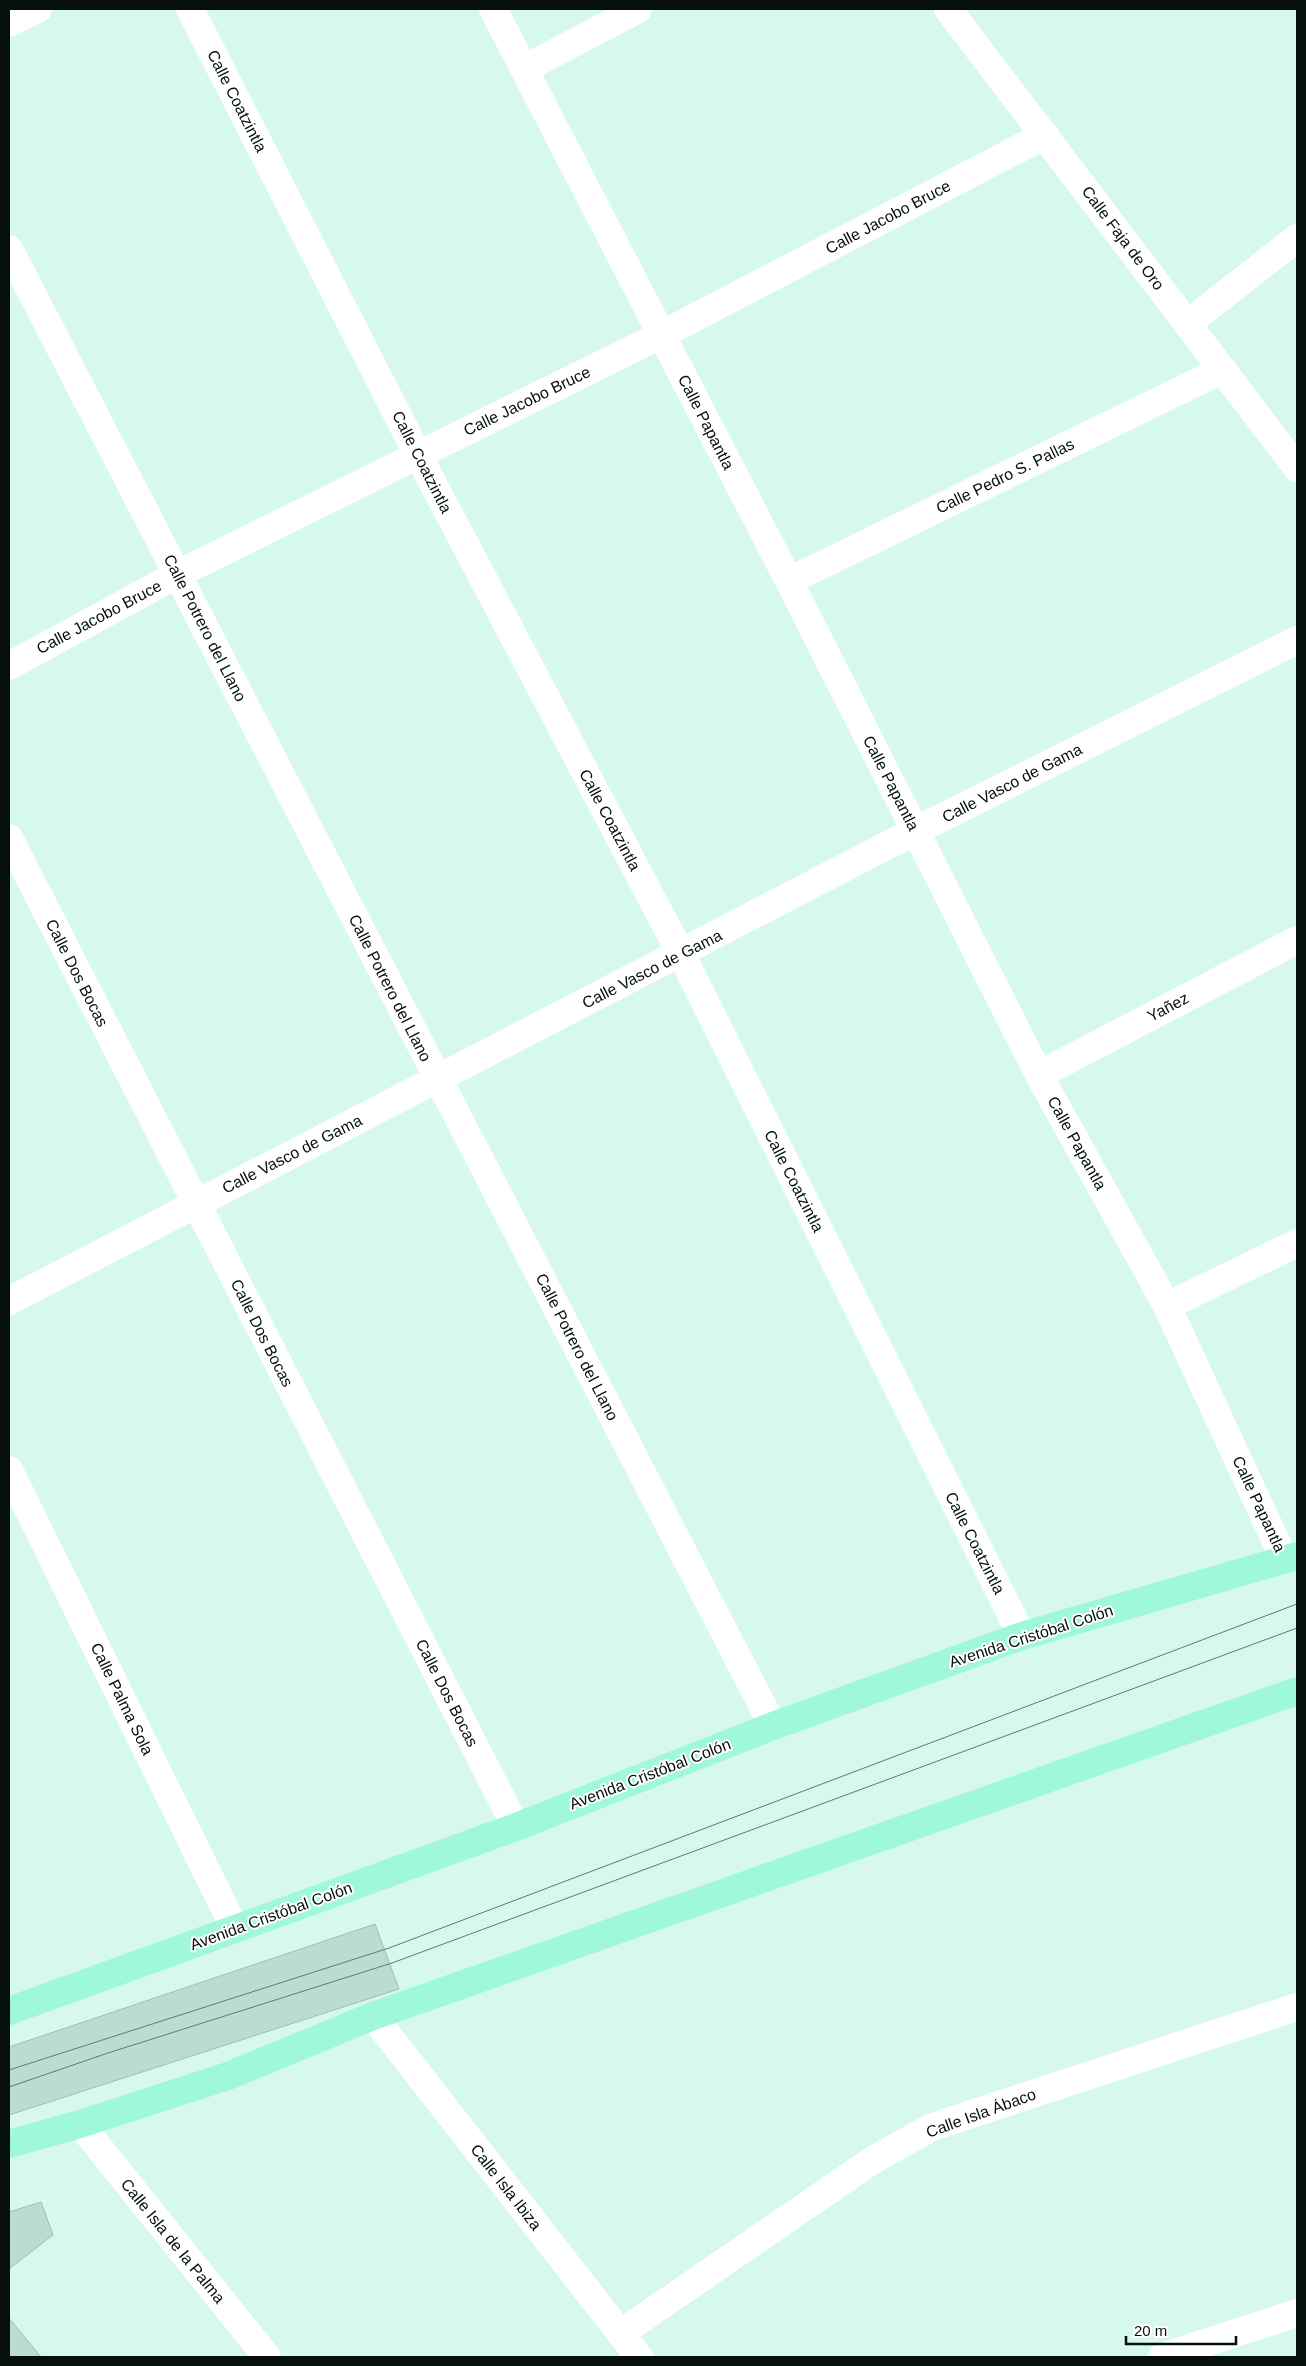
<svg xmlns="http://www.w3.org/2000/svg" width="1306" height="2366" viewBox="0 0 1306 2366" font-family="Helvetica,sans-serif">
<style>
.building{fill:#bbddcf;stroke:#9ebfb2}
.lines{fill:none;stroke-linecap:round;stroke-linejoin:round}
.minor{stroke:#fff;stroke-width:28}
.primary{stroke:#9ff7dc;stroke-width:28}
.tram{stroke:#637970;stroke-width:1}
.labels{text-anchor:middle;dominant-baseline:central;stroke-width:4;stroke-linejoin:round;paint-order:stroke}
.street-label{font-size:16px;fill:#05100b;stroke:#fff}
</style>
<rect width="100%" height="100%" fill="#d6f9eb"/>
<g class="building">
<path d="M375,1924L399,1989L9,2115V2047Z"/>
<path d="M41,2202L53,2235L9,2269V2212Z"/>
<path d="M9,2318L41,2357H9Z"/>
</g>
<g class="lines">
<g class="minor">
<path d="M190,9L418,455L681,954L1022,1636"/>
<path d="M493,9L789,581L1039,1075L1167,1306L1284,1559"/>
<path d="M948,9L1297,468"/>
<path d="M9,23L38,9"/>
<path d="M524,69L638,9"/>
<path d="M9,249L773,1726"/>
<path d="M1187,324L1297,238"/>
<path d="M789,581L1222,370"/>
<path d="M9,666L178,574L661,335L1045,135"/>
<path d="M9,838L516,1827"/>
<path d="M1039,1075L1297,940"/>
<path d="M9,1301L915,831L1297,640"/>
<path d="M1167,1306L1297,1243"/>
<path d="M9,1470L235,1929"/>
<path d="M373,2016L639,2357"/>
<path d="M80,2124L267,2357"/>
<path d="M621,2333L873,2160L932,2127L1297,2007"/>
<path d="M1162,2357L1297,2313"/>
</g>
<g class="primary">
<path d="M9,2011L516,1827L773,1726L1022,1636L1297,1556"/>
<path d="M9,2144L80,2124L228,2076L373,2016L1297,1691"/>
</g>
<g class="tram">
<path d="M9,2070L389,1948L1297,1604"/>
<path d="M9,2087L108,2053L392,1963L1297,1628"/>
</g>
</g>
<g class="labels">
<g class="street-label">
<text transform="translate(237 101) rotate(63)">Calle Coatzintla</text>
<text transform="translate(888 217) rotate(-28)">Calle Jacobo Bruce</text>
<text transform="translate(1123 238) rotate(53)">Calle Faja de Oro</text>
<text transform="translate(527 401) rotate(-26)">Calle Jacobo Bruce</text>
<text transform="translate(706 422) rotate(63)">Calle Papantla</text>
<text transform="translate(422 462) rotate(63)">Calle Coatzintla</text>
<text transform="translate(1005 476) rotate(-26)">Calle Pedro S. Pallas</text>
<text transform="translate(99 617) rotate(-28)">Calle Jacobo Bruce</text>
<text transform="translate(205 628) rotate(63)">Calle Potrero del Llano</text>
<text transform="translate(891 783) rotate(63)">Calle Papantla</text>
<text transform="translate(1012 783) rotate(-27)">Calle Vasco de Gama</text>
<text transform="translate(610 820) rotate(62)">Calle Coatzintla</text>
<text transform="translate(652 969) rotate(-27)">Calle Vasco de Gama</text>
<text transform="translate(77 973) rotate(63)">Calle Dos Bocas</text>
<text transform="translate(390 988) rotate(63)">Calle Potrero del Llano</text>
<text transform="translate(1168 1007) rotate(-28)">Yañez</text>
<text transform="translate(1077 1143) rotate(61)">Calle Papantla</text>
<text transform="translate(292 1154) rotate(-27)">Calle Vasco de Gama</text>
<text transform="translate(794 1181) rotate(63)">Calle Coatzintla</text>
<text transform="translate(262 1333) rotate(63)">Calle Dos Bocas</text>
<text transform="translate(577 1347) rotate(63)">Calle Potrero del Llano</text>
<text transform="translate(1259 1504) rotate(65)">Calle Papantla</text>
<text transform="translate(975 1543) rotate(63)">Calle Coatzintla</text>
<text transform="translate(1031 1636) rotate(-18)">Avenida Cristóbal Colón</text>
<text transform="translate(447 1693) rotate(63)">Calle Dos Bocas</text>
<text transform="translate(122 1699) rotate(64)">Calle Palma Sola</text>
<text transform="translate(650 1774) rotate(-21)">Avenida Cristóbal Colón</text>
<text transform="translate(271 1916) rotate(-20)">Avenida Cristóbal Colón</text>
<text transform="translate(981 2113) rotate(-20)">Calle Isla Ábaco</text>
<text transform="translate(506 2187) rotate(52)">Calle Isla Ibiza</text>
<text transform="translate(173 2241) rotate(51)">Calle Isla de la Palma</text>
</g>
</g>
<rect width="1306" height="2366" fill="none" stroke="#05100b" stroke-width="20"/>
<path d="M1126 2336v8h110v-8" fill="none" stroke="#05100b" stroke-width="2.5"/>
<text x="1134" y="2336" font-size="15" fill="#05100b" stroke="#ffffff" stroke-width="4" paint-order="stroke">20 m</text>
</svg>
